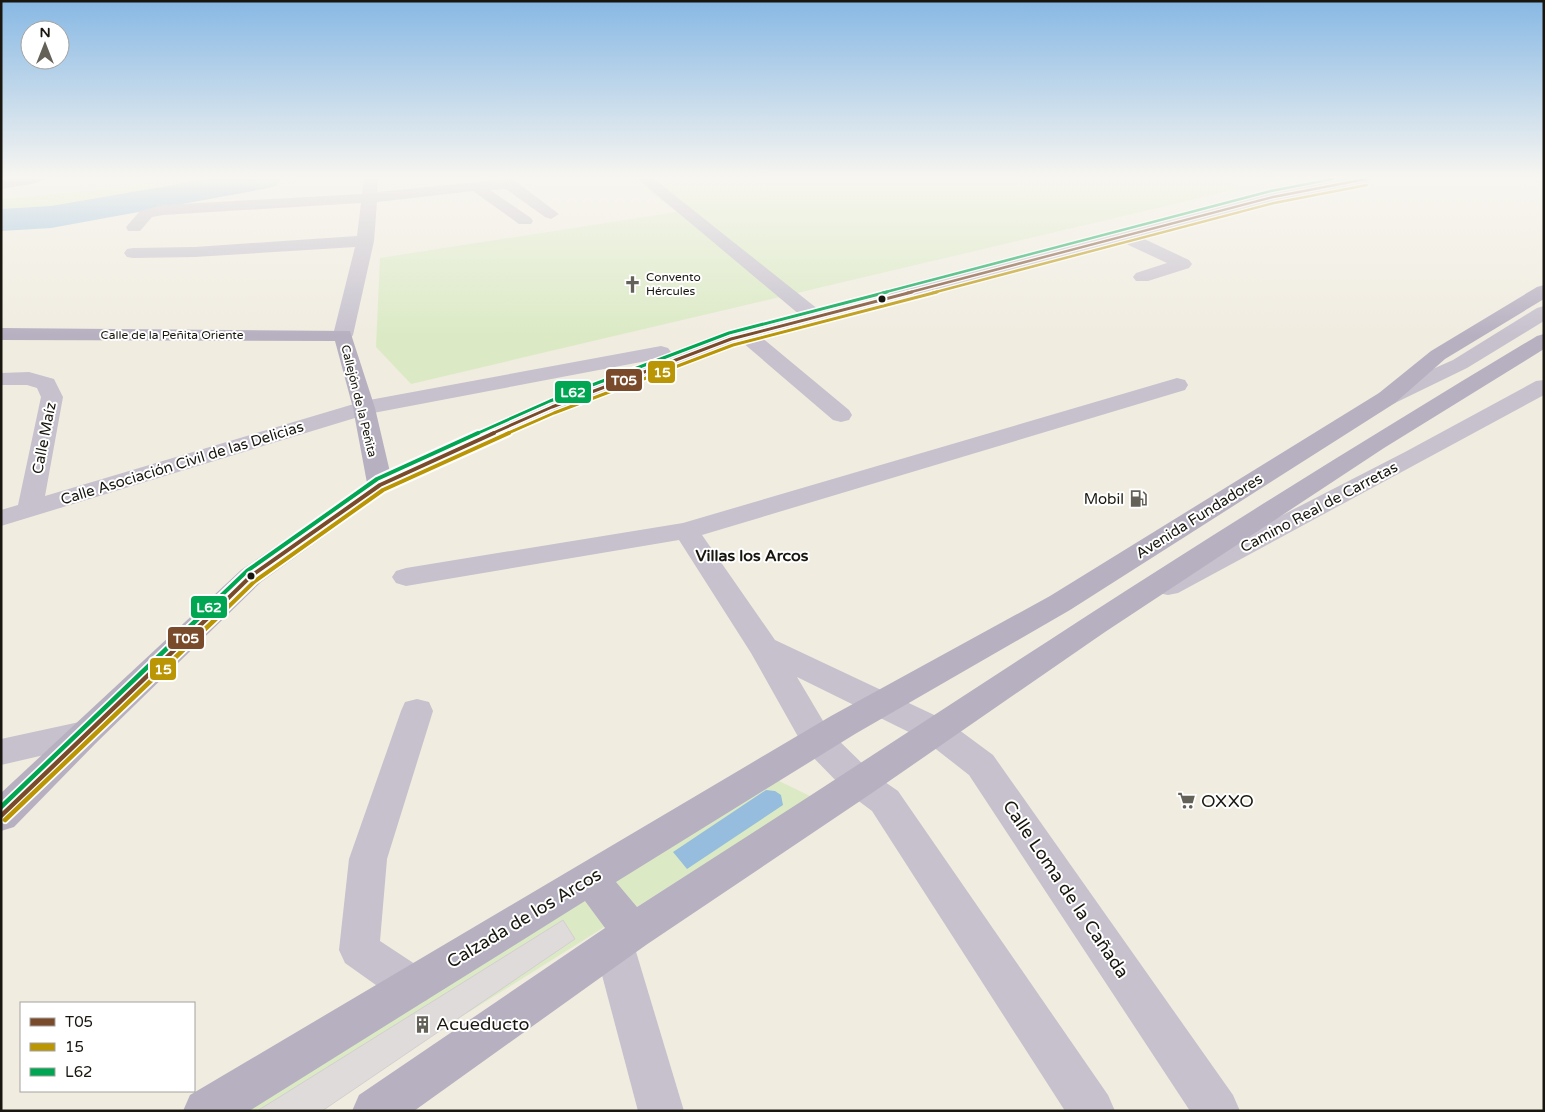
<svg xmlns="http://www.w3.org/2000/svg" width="1545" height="1112" viewBox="0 0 1545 1112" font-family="'Varela Round',sans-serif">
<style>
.green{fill:#dbeac5}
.water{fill:#96bddd}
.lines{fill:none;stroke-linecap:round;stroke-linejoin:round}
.river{fill:#96bddd;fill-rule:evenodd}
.building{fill:#dedbda;stroke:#d2cfce}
.minor{fill:#c6c1cd;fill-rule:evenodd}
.major{fill:#b7b0c1;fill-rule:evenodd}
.bus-1-far3-casing{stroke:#fff;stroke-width:5}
.bus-1-far2-casing{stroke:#fff;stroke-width:6}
.bus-1-far1-casing{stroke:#fff;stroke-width:8}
.bus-1-casing{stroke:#fff;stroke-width:8}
.bus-2-far3-casing{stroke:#fff;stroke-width:5}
.bus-2-far2-casing{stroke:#fff;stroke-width:6}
.bus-2-far1-casing{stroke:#fff;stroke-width:8}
.bus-2-casing{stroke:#fff;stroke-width:8}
.bus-3-far3-casing{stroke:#fff;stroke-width:5}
.bus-3-far2-casing{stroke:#fff;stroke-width:6}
.bus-3-far1-casing{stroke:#fff;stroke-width:8}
.bus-3-casing{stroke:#fff;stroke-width:8}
.bus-1-far3{stroke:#7a4b2a;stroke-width:2.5}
.bus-1-far2{stroke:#7a4b2a;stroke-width:3}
.bus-1-far1{stroke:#7a4b2a;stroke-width:4}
.bus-1{stroke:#7a4b2a;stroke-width:4.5}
.bus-2-far3{stroke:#ba9504;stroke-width:2.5}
.bus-2-far2{stroke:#ba9504;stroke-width:3}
.bus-2-far1{stroke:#ba9504;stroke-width:4}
.bus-2{stroke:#ba9504;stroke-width:4.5}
.bus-3-far3{stroke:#00a651;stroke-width:2.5}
.bus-3-far2{stroke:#00a651;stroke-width:3}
.bus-3-far1{stroke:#00a651;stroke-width:4}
.bus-3{stroke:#00a651;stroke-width:4.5}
.bus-dot{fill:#18160e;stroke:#fff;stroke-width:2}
.labels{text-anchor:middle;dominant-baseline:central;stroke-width:4;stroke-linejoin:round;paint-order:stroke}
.far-poi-label{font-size:12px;fill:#18160e;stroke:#fff;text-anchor:start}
.far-street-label{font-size:12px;fill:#18160e;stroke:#fff}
.street-label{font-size:15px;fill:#18160e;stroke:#fff}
.poi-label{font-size:15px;fill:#18160e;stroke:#fff;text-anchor:end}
.neighbourhood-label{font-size:16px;font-weight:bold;fill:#18160e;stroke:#fff}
.near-poi-label{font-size:18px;fill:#18160e;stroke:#fff;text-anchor:start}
.near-street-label{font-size:18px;fill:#18160e;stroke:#fff}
.line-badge{stroke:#fff;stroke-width:2}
.badge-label{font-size:14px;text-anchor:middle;font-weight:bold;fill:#fff}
</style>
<rect width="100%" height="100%" fill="#f0ece0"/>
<g class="green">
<path d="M174,179H314L89,216L1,226V199L133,186Z"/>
<path d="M633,179H1216L1242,188L411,384L376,347L380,258L677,212Z"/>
<path d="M773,778L812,797L311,1111H222Z"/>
</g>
<path class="water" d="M766,790L775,791L781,795L783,805L687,869L673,852Z"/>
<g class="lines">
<path class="river" d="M208,179H280L276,186L264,189L51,228L1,231V209L51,206Z"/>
</g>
<path class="building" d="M563,920L575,939L322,1111H257Z"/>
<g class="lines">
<g class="minor">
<path d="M364,179H378L377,192L510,179L515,181L559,214L551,219L545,217L506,189L490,190L531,218L533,221L531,224H519L473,191L377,202L374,241L353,335L350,339L343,341L336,339L333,335L355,247L195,257L133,258L127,257L124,253L127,249L133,248L195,247L357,236L361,203L163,215L152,217L140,231H128L126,227L140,211L163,205L362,194Z"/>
<path d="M638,179H654L819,310L1273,192L1342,179H1373L1366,183L1274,201L1140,237L1189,260L1192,264L1189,268L1148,281H1136L1133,277L1136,273L1167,263L1122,242L761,337L849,410L852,415L849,420L841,422L833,420L742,342L560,412L380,493L371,490L367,485L371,480L544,402L662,358L368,414L1,526V510L18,505L41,397L37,388L27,385H1V373L29,372L54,379L63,397L45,496L364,401L661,346L668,348L671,352L669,355L724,335L800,315Z"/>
<path d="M1544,306V321L1467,368L1395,403L1387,405L1379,403L1376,398L1379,393L1453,360L1537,308Z"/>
<path d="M1177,378L1185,380L1188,385L1185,390L702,535L775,640L947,721L993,755L1233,1095L1240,1111H1190L969,775L923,739L797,677L829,731L872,773L898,791L1108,1095L1115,1111H1065L872,811L848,793L805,749L751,653L679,540L406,586L396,583L392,577L396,571L406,568L683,523Z"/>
<path d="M1544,380V395L1178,593L1168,595L1158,593L1154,586L1158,579L1405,452L1536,381Z"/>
<path d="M417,699L429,702L433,711L387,859L380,941L427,972L433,986L427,1000L412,1006L397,1000L345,963L339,950L349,859L401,711L405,702Z"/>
<path d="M84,721L96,725L101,734L96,743L1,765V739Z"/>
<path d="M614,926L628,932L634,945L684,1111H638L594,945L600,932Z"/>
</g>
<g class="major">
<path d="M10,179H44L37,183L1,189V180Z"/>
<path d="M1544,285V299L1445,359L1395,403L1070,610L855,734L616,882L637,907C786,812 934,715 1082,619C1232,522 1384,428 1537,336L1544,334V349L1384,448L1105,632L872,793L646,945L414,1111H352L359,1095L605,928L585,901L249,1111H183L190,1095L831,716L1050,596L1379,393L1431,351L1537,287Z"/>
<path d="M1,328L350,331L375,408L393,485L389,490L261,582L96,743L14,827L1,831V793L241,570L367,483L353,408L335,341L1,340Z"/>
</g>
<defs>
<path id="bus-1-far3" d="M907,293L1273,197L1366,179"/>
<path id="bus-1-far2" d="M491,434L552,407L731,339L912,292"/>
<path id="bus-1-far1" d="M214,612L251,576L380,485L494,433"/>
<path id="bus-1" d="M1,816L215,611"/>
<path id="bus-2-far3" d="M932,293L1274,203L1367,185"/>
<path id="bus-2-far2" d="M506,434L554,413L733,345L937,292"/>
<path id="bus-2-far1" d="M223,612L255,581L383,490L509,433"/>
<path id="bus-2" d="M5,820L224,611"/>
<path id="bus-3-far3" d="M882,293L1271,191L1333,179"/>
<path id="bus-3-far2" d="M476,434L550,401L729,333L887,292"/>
<path id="bus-3-far1" d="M204,612L247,571L377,479L478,433"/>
<path id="bus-3" d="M1,807L206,611"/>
</defs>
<use href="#bus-1-far3" class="bus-1-far3-casing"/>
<use href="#bus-1-far2" class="bus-1-far2-casing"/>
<use href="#bus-1-far1" class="bus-1-far1-casing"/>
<use href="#bus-1" class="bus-1-casing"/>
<use href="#bus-2-far3" class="bus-2-far3-casing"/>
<use href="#bus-2-far2" class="bus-2-far2-casing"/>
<use href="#bus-2-far1" class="bus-2-far1-casing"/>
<use href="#bus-2" class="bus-2-casing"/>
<use href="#bus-3-far3" class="bus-3-far3-casing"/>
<use href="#bus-3-far2" class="bus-3-far2-casing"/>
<use href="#bus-3-far1" class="bus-3-far1-casing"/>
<use href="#bus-3" class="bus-3-casing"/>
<use href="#bus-1-far3" class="bus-1-far3"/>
<use href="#bus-1-far2" class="bus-1-far2"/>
<use href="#bus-1-far1" class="bus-1-far1"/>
<use href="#bus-1" class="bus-1"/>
<use href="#bus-2-far3" class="bus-2-far3"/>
<use href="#bus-2-far2" class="bus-2-far2"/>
<use href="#bus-2-far1" class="bus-2-far1"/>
<use href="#bus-2" class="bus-2"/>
<use href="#bus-3-far3" class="bus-3-far3"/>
<use href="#bus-3-far2" class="bus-3-far2"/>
<use href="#bus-3-far1" class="bus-3-far1"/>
<use href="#bus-3" class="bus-3"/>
</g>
<linearGradient id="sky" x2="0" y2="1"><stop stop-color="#87b8e4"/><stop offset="0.53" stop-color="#f8f6f1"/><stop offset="1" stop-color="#f8f6f1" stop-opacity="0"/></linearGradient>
<rect width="1545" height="335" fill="url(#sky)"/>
<defs>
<symbol id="church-bare" viewBox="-9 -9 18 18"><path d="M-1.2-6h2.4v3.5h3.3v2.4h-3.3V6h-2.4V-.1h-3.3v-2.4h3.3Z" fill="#646158" stroke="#fff" stroke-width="2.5" paint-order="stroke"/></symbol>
<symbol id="fuel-bare" viewBox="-9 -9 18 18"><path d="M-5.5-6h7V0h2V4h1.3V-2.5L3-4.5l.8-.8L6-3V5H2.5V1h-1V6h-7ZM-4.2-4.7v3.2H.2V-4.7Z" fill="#646158" stroke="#fff" stroke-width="2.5" paint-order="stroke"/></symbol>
<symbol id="supermarket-bare" viewBox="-9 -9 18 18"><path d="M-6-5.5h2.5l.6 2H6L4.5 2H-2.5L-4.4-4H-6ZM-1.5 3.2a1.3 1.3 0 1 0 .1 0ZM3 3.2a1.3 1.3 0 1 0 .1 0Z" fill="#646158" stroke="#fff" stroke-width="2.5" paint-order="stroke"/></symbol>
<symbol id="building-bare" viewBox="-9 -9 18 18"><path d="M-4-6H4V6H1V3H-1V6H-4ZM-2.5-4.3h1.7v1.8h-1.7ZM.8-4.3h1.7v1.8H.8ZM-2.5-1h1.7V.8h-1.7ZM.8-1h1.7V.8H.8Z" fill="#646158" stroke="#fff" stroke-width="2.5" paint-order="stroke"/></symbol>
</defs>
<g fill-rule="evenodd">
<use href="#church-bare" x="620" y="272" width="25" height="25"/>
<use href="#fuel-bare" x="1126" y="486" width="25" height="25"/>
<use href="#supermarket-bare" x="1174" y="788" width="25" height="25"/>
<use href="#building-bare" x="410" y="1012" width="25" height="25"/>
</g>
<g class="bus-dot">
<circle cx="882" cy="299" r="4.5"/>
<circle cx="251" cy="576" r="4.5"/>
</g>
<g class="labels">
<g class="far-poi-label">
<text x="646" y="277">Convento<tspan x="646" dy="14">Hércules</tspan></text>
</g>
<g class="far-street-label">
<text x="172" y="335">Calle de la Peñita Oriente</text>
<text transform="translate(359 401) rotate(76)">Callejón de la Peñita</text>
</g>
<g class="street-label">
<text transform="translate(44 438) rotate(-79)">Calle Maíz</text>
<text transform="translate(182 463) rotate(-17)">Calle Asociación Civil de las Delicias</text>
<text transform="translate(1319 507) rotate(-28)">Camino Real de Carretas</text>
<text transform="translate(1199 516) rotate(-32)">Avenida Fundadores</text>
</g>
<g class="poi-label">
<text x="1124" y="499">Mobil</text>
</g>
<g class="neighbourhood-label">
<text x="752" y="556">Villas los Arcos</text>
</g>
<g class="near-poi-label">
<text x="1201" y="801">OXXO</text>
<text x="436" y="1024">Acueducto</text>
</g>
<g class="near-street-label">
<text transform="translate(1066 889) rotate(56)">Calle Loma de la Cañada</text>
<text transform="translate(524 918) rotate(-31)">Calzada de los Arcos</text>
</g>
</g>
<g class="line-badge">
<rect x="647" y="360" width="29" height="24" rx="5" fill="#ba9504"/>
<rect x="605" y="368" width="38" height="24" rx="5" fill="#7a4b2a"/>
<rect x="554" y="380" width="38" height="24" rx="5" fill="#00a651"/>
<rect x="190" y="595" width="38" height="24" rx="5" fill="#00a651"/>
<rect x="167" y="626" width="38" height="24" rx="5" fill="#7a4b2a"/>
<rect x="149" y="657" width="28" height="24" rx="5" fill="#ba9504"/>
</g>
<g class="badge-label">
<text x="662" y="377">15</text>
<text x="624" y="385">T05</text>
<text x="573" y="397">L62</text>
<text x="209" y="612">L62</text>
<text x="186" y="643">T05</text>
<text x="163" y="674">15</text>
</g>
<rect width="1545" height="1112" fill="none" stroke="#18160e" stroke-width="5"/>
<rect x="20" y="1002" width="175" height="90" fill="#ffffff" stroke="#a3a29f"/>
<rect x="30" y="1018" width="25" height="8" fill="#7a4b2a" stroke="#a3a29f"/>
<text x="65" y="1027" font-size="15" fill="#18160e">T05</text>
<rect x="30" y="1043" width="25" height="8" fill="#ba9504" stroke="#a3a29f"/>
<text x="65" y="1052" font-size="15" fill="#18160e">15</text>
<rect x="30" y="1068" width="25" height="8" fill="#00a651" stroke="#a3a29f"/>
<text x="65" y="1077" font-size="15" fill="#18160e">L62</text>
<g transform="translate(45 45)"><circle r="24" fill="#ffffff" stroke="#a3a29f"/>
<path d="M0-4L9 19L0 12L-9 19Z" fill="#646158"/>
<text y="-8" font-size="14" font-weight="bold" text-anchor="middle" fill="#18160e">N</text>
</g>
</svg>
